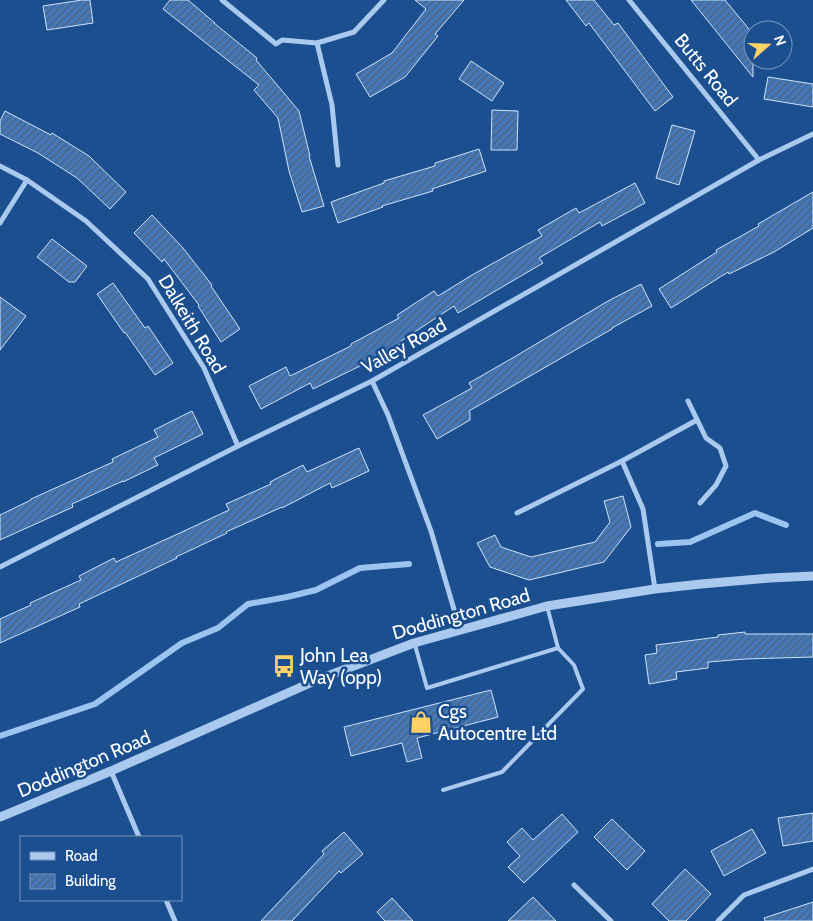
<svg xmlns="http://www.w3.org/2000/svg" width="813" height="921" viewBox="0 0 813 921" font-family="Cabin,sans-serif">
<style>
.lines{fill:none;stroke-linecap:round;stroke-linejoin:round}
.stream{stroke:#9cc4f0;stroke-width:6}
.building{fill:url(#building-hatch);stroke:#cfe3fa}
.service{stroke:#a9c9ee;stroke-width:4}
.minor{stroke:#a9c9ee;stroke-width:5}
.tertiary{stroke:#a9c9ee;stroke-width:9}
.labels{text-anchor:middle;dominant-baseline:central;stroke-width:5;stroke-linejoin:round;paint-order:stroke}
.street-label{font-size:19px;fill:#fff;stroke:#1b4f8f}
.poi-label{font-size:19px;fill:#fff;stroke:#1b4f8f;text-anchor:start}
</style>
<defs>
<pattern id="building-hatch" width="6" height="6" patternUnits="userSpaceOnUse" patternTransform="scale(1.25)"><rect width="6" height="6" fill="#4478b7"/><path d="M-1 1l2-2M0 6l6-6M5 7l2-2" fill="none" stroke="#486282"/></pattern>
</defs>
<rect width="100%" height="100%" fill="#1b4f8f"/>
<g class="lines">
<g class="stream">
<path d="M658,544L690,542L755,513L786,525"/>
<path d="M0,736L95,704L182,643L218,628L248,604L287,597L316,590L360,568L409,564"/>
</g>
</g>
<g class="building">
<path d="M82,0H90L93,23L47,30L43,6Z"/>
<path d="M170,0H188L215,23H214L257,58L256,60L299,111L310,156H309L324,206L302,212L289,171L278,118L254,90L259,85L163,9Z"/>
<path d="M415,0H464L435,34L438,36L405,77L370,97L356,74L392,53L426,9Z"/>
<path d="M566,0H594L614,25L618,23L673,97L655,111L589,23L586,26Z"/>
<path d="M691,0H725L753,34V77Z"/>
<path d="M471,61L504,83L492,101L459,79Z"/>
<path d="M768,77L813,84V107L764,99Z"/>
<path d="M492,110L518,111L517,150H491Z"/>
<path d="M5,111L51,135L52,133L89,156L126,192L110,209L77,178L38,153L0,134V121Z"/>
<path d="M672,125L695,131L679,185L656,178Z"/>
<path d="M479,149L486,171L432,189L433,191L382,206L383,207L338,223L331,202L384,183V181L435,166V163Z"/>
<path d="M635,183L645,203L602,226L600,222L539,258L543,263L458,313L454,306L401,341L402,343L362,365L313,389L310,383L261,409L249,386L286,367L290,376L351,346V344L399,318L397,315L434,291L438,296L472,275L542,236L538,230L576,208L579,213Z"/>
<path d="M813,192V228L774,252L729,274L728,272L671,308L659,289L717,252L716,250L759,226L758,224Z"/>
<path d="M152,215L183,248L212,285L211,286L240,329L221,342L198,306L199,305L164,259L162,262L134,233Z"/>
<path d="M52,239L87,266L75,282H69L37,257Z"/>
<path d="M113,283L145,328L148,326L173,363L155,375L125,332L124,333L97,294Z"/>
<path d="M641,284L652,306L612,328V329L469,411L470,413V420L437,439L423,415L472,388L469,383L516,356L608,301Z"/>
<path d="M0,297L26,316L0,350Z"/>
<path d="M192,411L203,434L154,458L158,465L123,482V481L72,504L73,507L0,540V515L31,500V499L113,462L112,459L158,437L154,430Z"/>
<path d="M359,448L369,471L332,488L330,483L282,508V507L226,532L227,533L176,557L177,558L79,604L80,607L0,643V619L31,605L30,603L81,580L79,576L114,558L116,562L182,532L229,510L226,504L271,484L270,482L303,465L307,472Z"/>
<path d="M623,496L631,527L604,562L529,580L490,567L477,543L495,535L501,547L531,557L595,542L610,522L604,501Z"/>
<path d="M745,632V634H813V657L745,659L708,662V668L676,672L677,679L649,684L645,655L657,653L656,645L718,637V635Z"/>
<path d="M491,690L498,717L417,738L422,758L407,762L402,743L351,756L344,727Z"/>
<path d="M813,813V841L783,846L778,818Z"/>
<path d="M562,814L578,832L524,883L508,867L520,856L507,842L522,828L533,840Z"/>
<path d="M612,819L645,851L627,870L594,837Z"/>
<path d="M752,829L766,853L724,876L711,851Z"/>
<path d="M344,832L363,854L341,873L339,871L292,921H261L324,854L322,851Z"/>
<path d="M685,869L711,894L686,921H669L652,904Z"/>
<path d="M533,897L556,921H508Z"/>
<path d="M392,898L413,921H385L377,912Z"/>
<path d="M813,902V921H765L764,918Z"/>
</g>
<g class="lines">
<g class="service">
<path d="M415,645L427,688L558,648"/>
<path d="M443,790L502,772L583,689L574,665L558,648L547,606"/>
</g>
<g class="minor">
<path d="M222,0L276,44L282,40L317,43L354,32L384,0"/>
<path d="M629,0L759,160"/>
<path d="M317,43L332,105L338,165"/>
<path d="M0,166L27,180L86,221L148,279L204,368L238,446"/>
<path d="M0,223L27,180"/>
<path d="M372,381L388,415L431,531L460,630"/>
<path d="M688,401L706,438L720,448L726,466L716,485L700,503"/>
<path d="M622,461L643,509L655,589"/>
<path d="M517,513L622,461L697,420"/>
<path d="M0,567L238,446L372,381L759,160L813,134"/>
<path d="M111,771L139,837"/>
<path d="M574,885L611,921"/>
<path d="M166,900L175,921"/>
<path d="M718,921L744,895L813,869"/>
</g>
<path class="tertiary" d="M0,817L111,771L317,680L414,643L547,606L655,589L701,584L770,578L813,576"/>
</g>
<defs>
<symbol id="bus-bare" viewBox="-9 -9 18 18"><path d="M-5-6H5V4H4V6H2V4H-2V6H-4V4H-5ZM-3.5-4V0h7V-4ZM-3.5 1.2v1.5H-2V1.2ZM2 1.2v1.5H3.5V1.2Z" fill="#ffd166" stroke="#1b4f8f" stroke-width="2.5" paint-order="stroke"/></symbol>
<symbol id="shop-bare" viewBox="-9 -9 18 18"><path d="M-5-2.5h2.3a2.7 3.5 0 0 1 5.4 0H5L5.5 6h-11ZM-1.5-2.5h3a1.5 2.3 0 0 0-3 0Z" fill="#ffd166" stroke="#1b4f8f" stroke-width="2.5" paint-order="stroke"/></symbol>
</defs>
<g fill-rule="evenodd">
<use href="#bus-bare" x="268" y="650" width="32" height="32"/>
<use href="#shop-bare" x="405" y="706" width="32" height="32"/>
</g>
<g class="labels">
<g class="street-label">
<text transform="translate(706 70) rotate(51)">Butts Road</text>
<text transform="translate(192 324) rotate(59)">Dalkeith Road</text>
<text transform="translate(404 346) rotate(-29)">Valley Road</text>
<text transform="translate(461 614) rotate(-16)">Doddington Road</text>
<text transform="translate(84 764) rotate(-23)">Doddington Road</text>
</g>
<g class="poi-label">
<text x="300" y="655">John Lea<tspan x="300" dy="22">Way (opp)</tspan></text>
<text x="438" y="711">Cgs<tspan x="438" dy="22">Autocentre Ltd</tspan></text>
</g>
</g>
<rect x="20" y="836" width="162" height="65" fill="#1b4f8f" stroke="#7695bc"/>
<rect x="30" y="852" width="25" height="8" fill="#a9c9ee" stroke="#7695bc"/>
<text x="65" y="861" font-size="15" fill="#ffffff">Road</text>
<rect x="30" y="874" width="25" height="15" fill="url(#building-hatch)" stroke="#7695bc"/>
<text x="65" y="886" font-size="15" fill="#ffffff">Building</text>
<g transform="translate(768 45) rotate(70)"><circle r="24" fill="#1b4f8f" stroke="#7695bc"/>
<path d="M0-4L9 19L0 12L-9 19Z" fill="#ffd166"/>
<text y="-8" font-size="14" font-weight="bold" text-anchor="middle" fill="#ffffff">N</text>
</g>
</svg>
